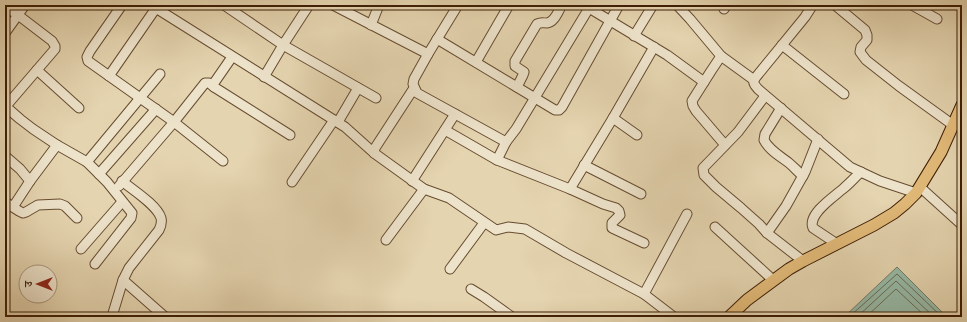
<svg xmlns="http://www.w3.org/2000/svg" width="967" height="322" viewBox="0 0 967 322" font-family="'Sorts Mill Goudy','Noto Serif Devanagari',serif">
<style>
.water{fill:#97b9a6;stroke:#737b66}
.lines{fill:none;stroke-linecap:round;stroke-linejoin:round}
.shore{stroke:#6a6c56;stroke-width:1}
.minor-casing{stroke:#674c30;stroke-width:11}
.major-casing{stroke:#3d1e06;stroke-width:13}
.minor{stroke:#ede3cb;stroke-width:9}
.major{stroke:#e2ba78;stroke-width:11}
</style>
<rect width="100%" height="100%" fill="#e4d4af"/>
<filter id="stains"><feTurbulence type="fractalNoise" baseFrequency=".005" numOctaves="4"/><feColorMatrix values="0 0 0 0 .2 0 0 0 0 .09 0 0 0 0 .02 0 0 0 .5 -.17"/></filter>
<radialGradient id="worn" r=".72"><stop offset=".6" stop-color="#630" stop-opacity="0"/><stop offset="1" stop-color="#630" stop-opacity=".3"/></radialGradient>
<path class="water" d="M897,267L947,317H844Z"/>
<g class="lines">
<g class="shore">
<path d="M849,317L897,274L942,317"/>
<path d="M857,317L896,281L934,317"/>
<path d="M866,317L896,289L926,317"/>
</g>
<defs>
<g id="minor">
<path d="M122,5L90,51L87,57L88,61L174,122L223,161"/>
<path d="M151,5L345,127L374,153L424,189L449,198L496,230L508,227L525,229L566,253L644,294L674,317"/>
<path d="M224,5L283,45L376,98"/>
<path d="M333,5L428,54"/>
<path d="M458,5L428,54L414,79L413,84L417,93L506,142L497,160"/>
<path d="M584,5L667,55L704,82"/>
<path d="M677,5L690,19L721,56L754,80"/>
<path d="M811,5L812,6L805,17L756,77C752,83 754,84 758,89L850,167L880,181L916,193"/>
<path d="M835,5L865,30L867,35V40L861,47L860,52L866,60L899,86L953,125"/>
<path d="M912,5L937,19"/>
<path d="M5,6L18,15L52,41L55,46V49L6,106"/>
<path d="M724,9L727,5"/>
<path d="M371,25L379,5"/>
<path d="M5,33L25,5"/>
<path d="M634,36L653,5"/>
<path d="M437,39L555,110H559L562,107L619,5"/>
<path d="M782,45L844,94"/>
<path d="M721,56L711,71L692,101L693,106L696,111L725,145"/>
<path d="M232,57L214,83V87L290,135"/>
<path d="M476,62L509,5"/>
<path d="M37,70L79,108"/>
<path d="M109,76L156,8"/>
<path d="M264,77L283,45L309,5"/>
<path d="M517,87L523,75L524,72L515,66V61L537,24C541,22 543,23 547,23C555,22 558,11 562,5"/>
<path d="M765,96L738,132L703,168L704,175L716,187L741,208L759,224L767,233L803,261"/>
<path d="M5,106L20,119L33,129L57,145L87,162L107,182L132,213L131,218L95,264"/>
<path d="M781,108L765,134L764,140C769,150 780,156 789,163C794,167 798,172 803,176"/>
<path d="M338,122L358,88"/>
<path d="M445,130L497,160L570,189L603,204L616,208L619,211L620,215L612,223V228L644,243"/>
<path d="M637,135L613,118L654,47"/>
<path d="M506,142L516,129L589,8"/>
<path d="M374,153L375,148L414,88"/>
<path d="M5,156L20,169L30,181"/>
<path d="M87,162L160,74"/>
<path d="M584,165L641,194"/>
<path d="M99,174L156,109"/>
<path d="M412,181L455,114"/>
<path d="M292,182L334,120"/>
<path d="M119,186L174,122L205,83H209L214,87"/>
<path d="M920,187L962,225"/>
<path d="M570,189L613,118"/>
<path d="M5,202L19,211L23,213L26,212L38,205L60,204L65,206L77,218"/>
<path d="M13,207L30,181L57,145"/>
<path d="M715,227L773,280"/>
<path d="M767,233L786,206L805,172L818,139"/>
<path d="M386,240L424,189"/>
<path d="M837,244L813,228C807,214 835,196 844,188C850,183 855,177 861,172"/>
<path d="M81,249L122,202"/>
<path d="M450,269L484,223"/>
<path d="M123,280L165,317"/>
<path d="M471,289L484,297L512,317"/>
<path d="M644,294L687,214"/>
<path d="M113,317V313L123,280L129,268L159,230C161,226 162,222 161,218C157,205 133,190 122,181"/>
</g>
<path id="major" d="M729,317L747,300L789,269L803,261L874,225L894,213L905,204L916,193L941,152L962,105"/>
</defs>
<use href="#minor" class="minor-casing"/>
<use href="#major" class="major-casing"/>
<use href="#minor" class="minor"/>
<use href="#major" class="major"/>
</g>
<rect width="967" height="322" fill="none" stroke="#e4d4af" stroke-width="20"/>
<rect x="6" y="6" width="955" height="310" fill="none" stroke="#3d1e06" stroke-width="2"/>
<rect x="10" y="10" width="947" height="302" fill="none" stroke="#3d1e06"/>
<g transform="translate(38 284) rotate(270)"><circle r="19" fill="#ede3cb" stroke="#a7947c"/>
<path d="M0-3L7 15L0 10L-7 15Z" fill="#8f2418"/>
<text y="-6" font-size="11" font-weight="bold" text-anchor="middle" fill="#3d1e06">उ</text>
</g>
<rect width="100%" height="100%" filter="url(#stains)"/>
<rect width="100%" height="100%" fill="url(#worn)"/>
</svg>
